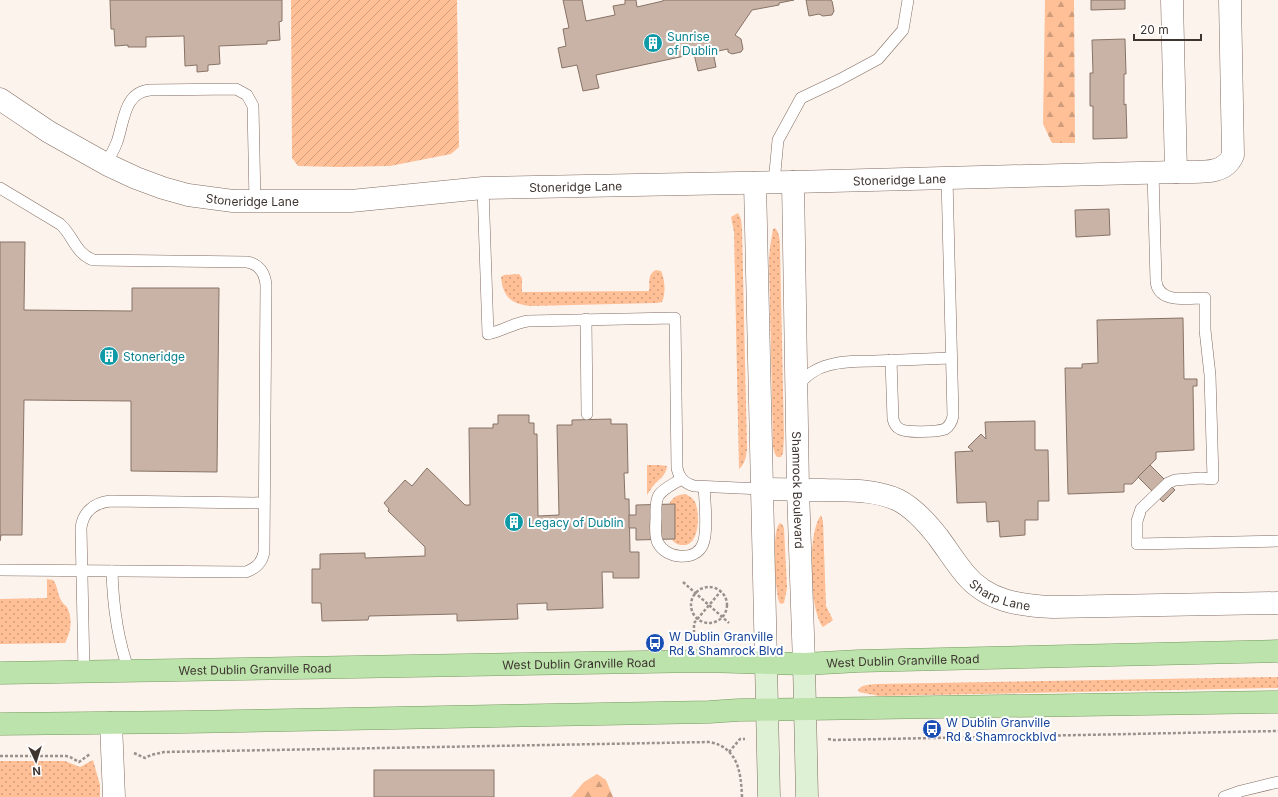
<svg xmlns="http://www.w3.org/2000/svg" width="1278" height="797" viewBox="0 0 1278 797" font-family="Inter,sans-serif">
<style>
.grass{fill:url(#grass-dots)}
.forest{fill:url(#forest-firs)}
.garden{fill:url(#garden-furrows)}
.building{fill:#c9b3a6;stroke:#877366}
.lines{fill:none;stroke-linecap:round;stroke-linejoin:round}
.lane-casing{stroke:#806c60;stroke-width:12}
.street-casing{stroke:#806c60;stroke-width:23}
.secondary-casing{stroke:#806c60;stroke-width:23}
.primary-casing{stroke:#739a5c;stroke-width:23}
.path{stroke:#9b918c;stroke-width:2.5;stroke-dasharray:3 2;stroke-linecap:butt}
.lane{stroke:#fff;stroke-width:11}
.street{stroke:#fff;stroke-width:22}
.secondary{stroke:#def1d5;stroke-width:22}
.primary{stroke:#bce3ac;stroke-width:22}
.labels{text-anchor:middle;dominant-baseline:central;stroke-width:4;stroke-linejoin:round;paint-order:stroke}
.culture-label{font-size:12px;fill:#0d838f;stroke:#fff;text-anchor:start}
.street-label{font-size:12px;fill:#3e3530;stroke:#fff}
.transit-label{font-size:12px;fill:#164399;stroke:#fff;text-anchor:start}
</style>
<defs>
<pattern id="grass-dots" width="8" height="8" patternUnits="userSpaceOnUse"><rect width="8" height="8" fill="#ffc097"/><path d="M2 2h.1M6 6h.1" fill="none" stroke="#d09d7c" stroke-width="1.8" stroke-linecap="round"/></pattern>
<pattern id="forest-firs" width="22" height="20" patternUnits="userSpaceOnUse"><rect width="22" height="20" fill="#ffc097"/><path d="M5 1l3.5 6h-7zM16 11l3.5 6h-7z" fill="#d09d7c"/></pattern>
<pattern id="garden-furrows" width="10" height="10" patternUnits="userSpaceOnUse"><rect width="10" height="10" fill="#ffc097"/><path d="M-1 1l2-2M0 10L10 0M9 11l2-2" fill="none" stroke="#d09d7c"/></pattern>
</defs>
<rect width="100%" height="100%" fill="#fdf3ed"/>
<g class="grass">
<path d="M738,213L741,219L742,229L747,449C746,457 745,464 739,469L734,232L731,217Z"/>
<path d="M775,228C780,233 780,242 780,249L784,437L783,453L781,457H777L775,454L773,447L769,260L770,247L773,229Z"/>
<path d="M656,270L661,271C665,280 666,293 662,302L657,303L531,306C511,304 503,297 501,277L504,275L519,274L522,278V292L649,291C650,283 647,274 656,270Z"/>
<path d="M647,465H659L667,466C666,476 659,479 653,486C651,489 649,492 647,495Z"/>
<path d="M685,494C689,496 693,498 695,502C700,512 700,546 683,545C678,545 674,543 672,539H675V504H669C673,497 677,495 685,494Z"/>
<path d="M821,515L823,521L826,606L833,620L823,627C809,609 807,534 821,515Z"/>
<path d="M780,523L782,524L784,528L787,588L784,603L781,604L779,602C775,590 771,530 780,523Z"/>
<path d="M47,579L53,580C58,586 57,593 61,600C62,603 65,605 67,607C73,619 71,632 65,643L0,644V599L47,598Z"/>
<path d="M1278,677V688L879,696L859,692L858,690C862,684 870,685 876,684Z"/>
<path d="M93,760L100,785V797H0V761H65L80,767Z"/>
</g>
<g class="forest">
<path d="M1045,0H1074L1075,143H1052L1043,124Z"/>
<path d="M597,774L606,780L613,797H571L584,782Z"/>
</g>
<path class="garden" d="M291,0H457L459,147L451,154L390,166L338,167L298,166L292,158Z"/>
<g class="building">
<path d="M110,0H282V21L279,22L280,40L267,41V44L219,46L220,64L208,65V71L197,72V65L185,66L184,36L146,37V47H128V45L115,46L114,29H111Z"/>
<path d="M563,0H582L586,21L615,15L613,6L625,4V0H636L637,7L663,1V0H794L779,3V5L752,10L735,35L741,39L743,49L741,52L732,54L728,52V49L713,52L716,67L698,71L694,54L596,75L599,88L583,91L577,65L562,68L558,48L566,46L563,29L569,28Z"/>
<path d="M806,0H830L832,1L834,11L832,15L823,16L819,14L809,16Z"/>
<path d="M1091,0H1125V9L1091,10Z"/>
<path d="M1125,39L1126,74H1124V105L1126,104L1127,138L1093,139V106H1090V73H1093L1092,40Z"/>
<path d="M1109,209L1110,235L1076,237L1075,210Z"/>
<path d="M0,242H25L24,310L132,311V288H219L217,472L131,471V401L24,400L22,535H1L0,541Z"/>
<path d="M1183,318L1184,379H1197V386H1193L1194,450L1156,452V459L1132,484H1124V492L1068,494L1065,368H1082V364L1098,363L1097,320Z"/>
<path d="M498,415H529V423H534V434H537L538,516L559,515L557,425H572V420L611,419V424H627L628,473H624L625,499H629L630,552H639V578H613V572H602L603,608L547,610V603L517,604L518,619L457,621V614L369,616L368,620L322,621L321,603H312V569H320V554L365,553V558L425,556V547L388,511L389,509L384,503L405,480L412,486L427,468L465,505H470L469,428H493V424H498Z"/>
<path d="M1035,421V450H1048L1049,501H1038V520H1025V535L1000,537L999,521L987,522L986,502L957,503L955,452L973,451L968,447L981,434L986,439L985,422Z"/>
<path d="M1150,465L1175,490L1163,502L1138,477Z"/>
<path d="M675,504V539L636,540V528H629V515H636V505Z"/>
<rect x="374" y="770" width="120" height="27"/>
</g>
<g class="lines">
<defs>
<g id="lane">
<path d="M105,164C110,157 114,150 117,142C124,122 124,92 150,90L236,89L247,95L253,106L255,202"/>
<path d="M1153,172L1156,281C1158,304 1188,298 1205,298V330L1210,375L1213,479L1201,478L1175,480L1168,483L1141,509L1137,521V544L1278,541"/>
<path d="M774,183L778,140L801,98L839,80L878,59L903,30L908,0"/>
<path d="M0,188L60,224C73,235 75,253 93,260L247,262C259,264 265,273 266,285L264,552C262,563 256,568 246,572L0,570"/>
<path d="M483,188L488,334C502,331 514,323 528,321L675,318L677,468C679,478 684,483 694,486L762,489"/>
<path d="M586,319L587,414"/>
<path d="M891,360L893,419C894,423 896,427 900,429C906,433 938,432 945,429C950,426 952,421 953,416L947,178"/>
<path d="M798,388C803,376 817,368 829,365C843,361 859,361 875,361C900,360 926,359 951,358"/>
<path d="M681,479C674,484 664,488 659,495C655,501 656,509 656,516C656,524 654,536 658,543C666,559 696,562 703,544C708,531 705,502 704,487"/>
<path d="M112,571C113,606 117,638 129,671"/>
<path d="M84,672L81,528C83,512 94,503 110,501L264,503"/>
<path d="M1224,797L1241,791L1278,782"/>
</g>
<g id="street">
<path d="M1172,0L1176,172C1196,171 1224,177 1233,155L1230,0"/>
<path id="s1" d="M0,99L49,132L108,165L136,178L163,188L188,195L233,201H351L483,188L793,182L1176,172"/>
<path id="s2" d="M793,182L798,489L804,664"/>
<path d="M755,183L766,663"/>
<path id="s3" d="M762,489C782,489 802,490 823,490C848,491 874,489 898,500C914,508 927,523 938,537C947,549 955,562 965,574C987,601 1020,606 1053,607L1278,603"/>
<path d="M111,723L114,797"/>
</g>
<g id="secondary">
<path d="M766,663L769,797"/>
<path d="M804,664L807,797"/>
</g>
<g id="primary">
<path id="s4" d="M0,673L704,661L804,664L859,661L1278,651"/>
<path d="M0,724L186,722L709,712L739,710L1278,702"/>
</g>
</defs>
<use href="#lane" class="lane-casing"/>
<use href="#street" class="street-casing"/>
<use href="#secondary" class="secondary-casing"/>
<use href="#primary" class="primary-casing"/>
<g class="path">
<path d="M683,582L729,623"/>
<circle cx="709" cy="605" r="18"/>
<path d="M694,633V623L721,591"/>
<path d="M828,739L834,740L1278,731"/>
<path d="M729,752L740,739H745"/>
<path d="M134,753L145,758L151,755L164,752L710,742C738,748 741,772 742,797"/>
<path d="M0,756H66L70,757L79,762L90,754"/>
</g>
<use href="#lane" class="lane"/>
<use href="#street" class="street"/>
<use href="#secondary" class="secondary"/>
<use href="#primary" class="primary"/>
</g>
<defs>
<symbol id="building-disc" viewBox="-11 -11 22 22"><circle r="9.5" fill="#0f9aa8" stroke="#fff"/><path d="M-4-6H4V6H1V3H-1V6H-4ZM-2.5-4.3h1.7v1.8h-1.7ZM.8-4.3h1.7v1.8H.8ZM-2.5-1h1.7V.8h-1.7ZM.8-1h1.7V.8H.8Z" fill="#fff"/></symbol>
<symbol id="bus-disc" viewBox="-11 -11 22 22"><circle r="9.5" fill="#1a4fb4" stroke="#fff"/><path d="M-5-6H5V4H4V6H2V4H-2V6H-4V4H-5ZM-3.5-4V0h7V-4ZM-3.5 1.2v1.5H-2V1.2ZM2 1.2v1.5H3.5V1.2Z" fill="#fff"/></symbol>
</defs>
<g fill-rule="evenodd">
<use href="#building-disc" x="642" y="32" width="22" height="22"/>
<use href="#building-disc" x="98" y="345" width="22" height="22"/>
<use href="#building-disc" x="503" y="511" width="22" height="22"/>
<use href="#bus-disc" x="644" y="632" width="22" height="22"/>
<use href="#bus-disc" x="921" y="718" width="22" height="22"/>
</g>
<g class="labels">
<g class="culture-label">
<text x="667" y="36">Sunrise<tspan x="667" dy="14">of Dublin</tspan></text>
<text x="123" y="356">Stoneridge</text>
<text x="528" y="522">Legacy of Dublin</text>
</g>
<g class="street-label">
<text stroke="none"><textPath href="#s1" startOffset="925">Stoneridge Lane</textPath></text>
<text stroke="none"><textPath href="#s1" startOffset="601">Stoneridge Lane</textPath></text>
<text stroke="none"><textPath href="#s1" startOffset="277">Stoneridge Lane</textPath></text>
<text stroke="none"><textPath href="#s2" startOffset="308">Shamrock Boulevard</textPath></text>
<text stroke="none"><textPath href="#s3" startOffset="280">Sharp Lane</textPath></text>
<text stroke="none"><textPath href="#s4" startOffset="903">West Dublin Granville Road</textPath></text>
<text stroke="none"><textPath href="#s4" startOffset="579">West Dublin Granville Road</textPath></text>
<text stroke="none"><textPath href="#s4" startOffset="255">West Dublin Granville Road</textPath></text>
</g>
<g class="transit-label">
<text x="669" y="636">W Dublin Granville<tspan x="669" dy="14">Rd &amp; Shamrock Blvd</tspan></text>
<text x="946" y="722">W Dublin Granville<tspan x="946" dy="14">Rd &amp; Shamrockblvd</tspan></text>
</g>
</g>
<g transform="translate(36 761) rotate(176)" stroke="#ffffff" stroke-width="3" paint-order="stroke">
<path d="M0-3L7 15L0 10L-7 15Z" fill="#3e3530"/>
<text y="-6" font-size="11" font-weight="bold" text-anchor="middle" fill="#3e3530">N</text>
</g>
<path d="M1134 34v6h67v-6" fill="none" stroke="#3e3530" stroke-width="2"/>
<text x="1140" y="34" font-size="12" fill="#3e3530" stroke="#ffffff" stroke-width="3" paint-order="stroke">20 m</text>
</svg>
